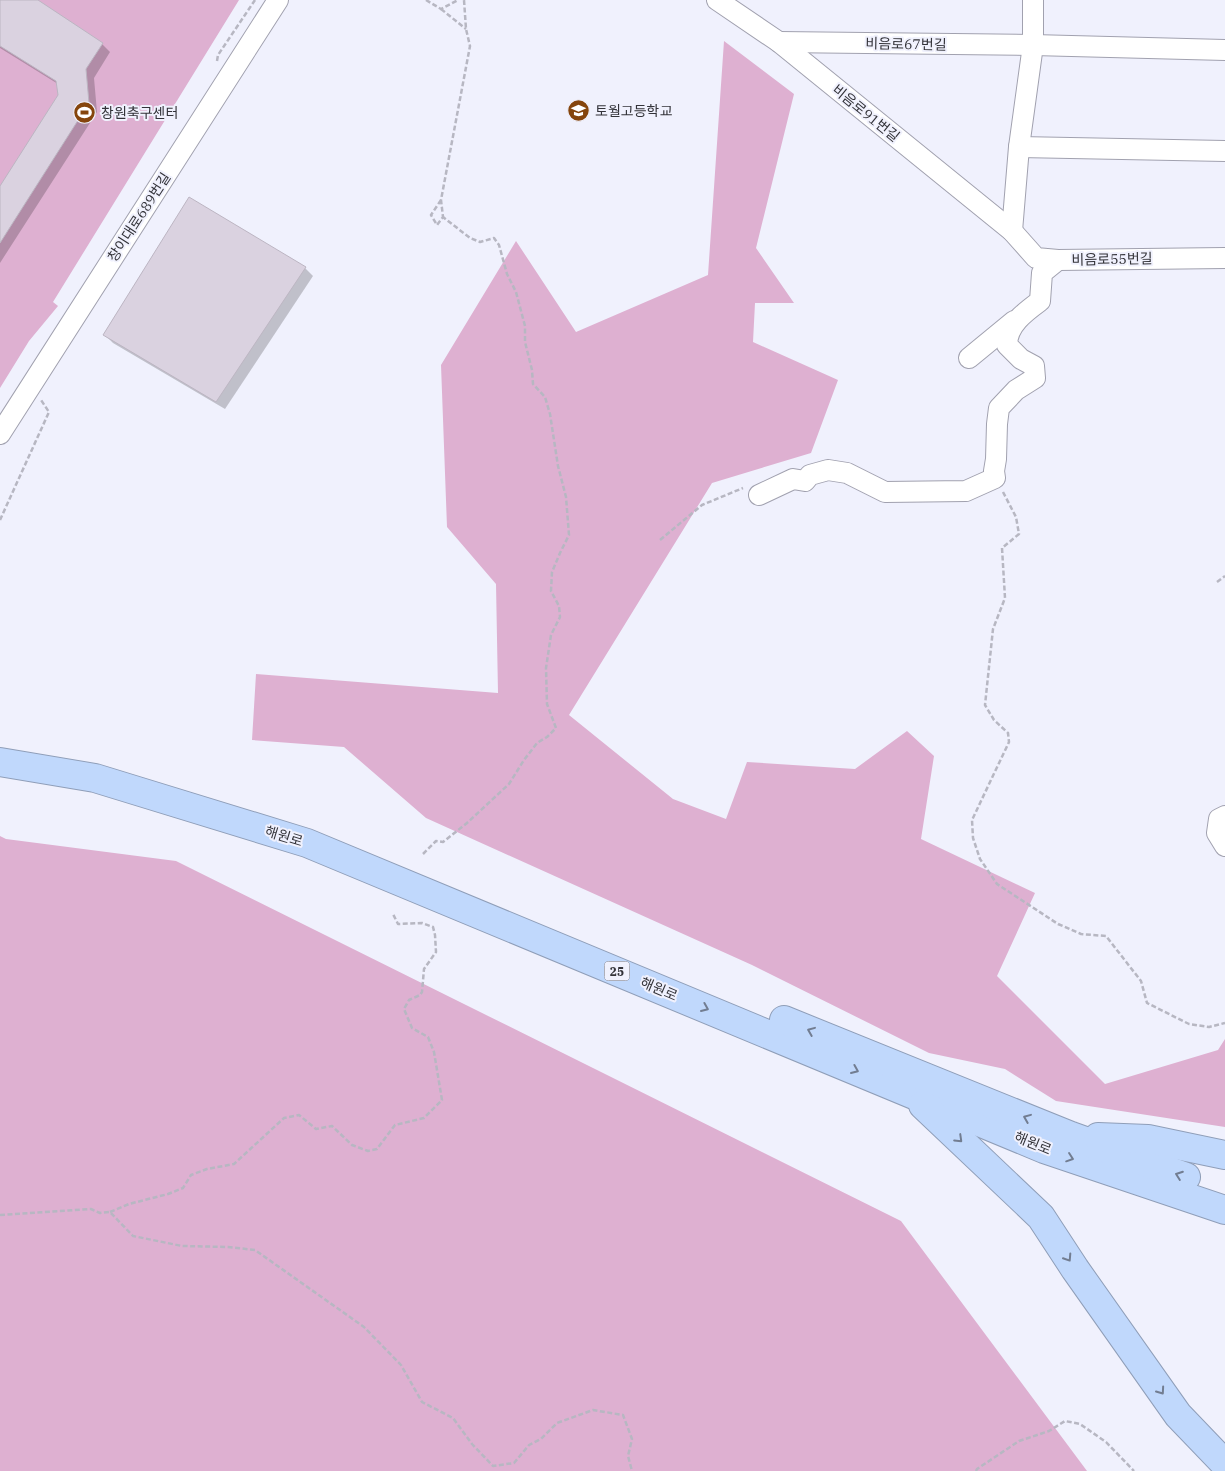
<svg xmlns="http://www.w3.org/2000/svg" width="1225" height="1471" viewBox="0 0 1225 1471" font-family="'IBM Plex Serif','Noto Sans KR',serif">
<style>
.green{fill:#deb0d1}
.shadow{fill:#0003}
.building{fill:#dad2e0;stroke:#bcb5c2}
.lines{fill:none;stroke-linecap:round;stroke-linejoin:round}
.minor-casing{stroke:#a1a1af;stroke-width:22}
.highway-casing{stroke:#8f9eb8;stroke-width:30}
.path{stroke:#b7b7c2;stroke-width:2.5;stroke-dasharray:5 2.5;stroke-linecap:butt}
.minor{stroke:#fff;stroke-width:20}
.highway{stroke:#c0d8fc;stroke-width:28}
.oneway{stroke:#727d91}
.labels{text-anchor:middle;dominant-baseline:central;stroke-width:4;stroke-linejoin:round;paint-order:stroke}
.shield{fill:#f0f1fd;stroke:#6c6c74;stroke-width:1}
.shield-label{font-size:12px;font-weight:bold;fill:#333339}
.street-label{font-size:14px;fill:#333339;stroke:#f0f1fd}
.poi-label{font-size:14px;fill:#333339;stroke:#f0f1fd;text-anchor:start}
</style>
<rect width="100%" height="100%" fill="#f0f1fd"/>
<g class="green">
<path d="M0,0H239L53,302L58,306L29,341L0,388Z"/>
<path d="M724,41L794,94L756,248L794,303H755L753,342L838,380L811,453L712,483L569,715L673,799L726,819L747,762L855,769L907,731L934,756L921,839L1035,893L997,976L1105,1084L1218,1050L1225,1039V1127L1056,1101L1005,1069L929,1053L752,965L426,818L344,747L252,740L256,674L498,693L496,584L447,527L441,365L516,241L576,332L708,275Z"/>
<path d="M0,836L6,839L176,861L901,1221L1087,1471H0Z"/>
</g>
<g class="shadow">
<path d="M0,0H36L102,44L110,52L94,78L97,112L0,263V188L59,95L58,84L0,48Z"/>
<path d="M189,199L305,268L313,276L225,409L113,343L104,334Z"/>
</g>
<g class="building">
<path d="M0,0H38L103,43L86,69L89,103L0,243V186L58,95L56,81L0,46Z"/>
<path d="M189,197L306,267L216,402L103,335Z"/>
</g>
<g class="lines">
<defs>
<g id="minor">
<path d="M717,0L779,42L1012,231L1036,258L1058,260L1225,258"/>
<path d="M779,42L1033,45L1225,50"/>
<path d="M1019,147L1225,151"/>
<path d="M1012,231L1019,147L1033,45V0"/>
<path d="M969,358L1014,321"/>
<path d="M0,434L278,0"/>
<path d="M759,495L793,479L805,481L810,475L828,470L847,473L885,492L966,491L995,478L994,471L996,459L997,424L999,408L1016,390L1035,378L1034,366L1021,359L1007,345C1007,325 1025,312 1040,301L1042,273L1058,260"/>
<path d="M1225,816L1219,819L1217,833L1225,846"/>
</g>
<g id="highway">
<path d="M0,762L95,778L307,843L1044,1149L1225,1210"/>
<path d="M784,1020L1071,1136L1186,1177"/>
<path d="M923,1105L1041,1217L1075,1269L1178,1415L1225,1464"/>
<path d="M1098,1137L1148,1139L1225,1155"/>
</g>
</defs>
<use href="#minor" class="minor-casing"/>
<use href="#highway" class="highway-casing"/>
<g class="path">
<path d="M426,0L441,9L458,0"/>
<path d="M441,9L466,29"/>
<path d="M217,61L218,55L255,0"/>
<path d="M441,200L431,215L437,225L443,217L441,200L470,46L466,29L464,0"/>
<path d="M1003,492L1016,517L1019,534L1002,548L1005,598L993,629L985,705L994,720L1008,733L1009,742L972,820L973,838L980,859L997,884L1058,924L1081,934L1106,936L1141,981L1147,1003L1189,1024L1209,1027L1225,1023"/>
<path d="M0,520L49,412L41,400"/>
<path d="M660,540L702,505L743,488"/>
<path d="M1217,582L1225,576"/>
<path d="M423,854L436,841L443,842L467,823L509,784L524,760L537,743L547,737L556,728L547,704L546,668L551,635L560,617L559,606L551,591L552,572L560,553L569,535L566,497L558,466L550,414L545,397L533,384L532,370L525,342V326L516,292L507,274L499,245L494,238L480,242L470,238L443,217"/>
<path d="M110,1212L129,1204L168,1194L183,1188L191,1175L207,1169L234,1164L284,1118L299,1115L316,1129L332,1126L352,1145L368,1151L377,1149L395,1125L424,1118L442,1100L434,1052L428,1037L412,1028L404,1009L409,1000L420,995L422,992L424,969L436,952L435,935L433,927L422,923L398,924L393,914"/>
<path d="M0,1215L91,1209L100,1213L110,1212L133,1236L182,1246L228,1247L255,1250L364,1327L401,1365L422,1402L453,1418L472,1444L493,1466L514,1463L529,1445L541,1439L557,1423L593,1410L623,1415L632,1439L628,1456L632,1471"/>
<path d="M976,1471L977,1469L1019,1441L1049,1431L1065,1421L1080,1424L1106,1442L1134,1471"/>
</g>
<use href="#minor" class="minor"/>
<use href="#highway" class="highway"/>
</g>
<defs><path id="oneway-chevron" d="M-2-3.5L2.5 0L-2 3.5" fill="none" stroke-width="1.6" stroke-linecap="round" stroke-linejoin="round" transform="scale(1.25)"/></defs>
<g class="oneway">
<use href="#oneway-chevron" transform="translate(705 1008) rotate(23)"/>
<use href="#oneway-chevron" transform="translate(811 1031) rotate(-158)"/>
<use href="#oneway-chevron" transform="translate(855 1070) rotate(23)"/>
<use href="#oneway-chevron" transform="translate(1027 1118) rotate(-158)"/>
<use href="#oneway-chevron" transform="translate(959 1139) rotate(44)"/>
<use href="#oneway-chevron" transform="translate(1070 1158) rotate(19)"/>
<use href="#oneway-chevron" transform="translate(1179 1175) rotate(-160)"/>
<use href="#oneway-chevron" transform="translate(1068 1258) rotate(57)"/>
<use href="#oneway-chevron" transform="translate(1161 1391) rotate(55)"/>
</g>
<defs>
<symbol id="school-disc" viewBox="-11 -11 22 22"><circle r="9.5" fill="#85450d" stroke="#f0f1fd"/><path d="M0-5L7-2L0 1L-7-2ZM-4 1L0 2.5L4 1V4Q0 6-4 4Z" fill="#fff"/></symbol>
<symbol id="stadium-disc" viewBox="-11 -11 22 22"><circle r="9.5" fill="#85450d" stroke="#f0f1fd"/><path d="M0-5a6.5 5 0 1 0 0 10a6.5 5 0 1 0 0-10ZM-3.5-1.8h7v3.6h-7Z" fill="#fff"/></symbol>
</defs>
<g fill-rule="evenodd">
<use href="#school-disc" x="566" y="98" width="25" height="25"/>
<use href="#stadium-disc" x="72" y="100" width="25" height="25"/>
</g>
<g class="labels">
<rect class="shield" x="604.5" y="961.5" width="25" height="19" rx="4"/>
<g class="shield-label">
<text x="617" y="971">25</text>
</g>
<g class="street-label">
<text transform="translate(906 44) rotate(1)">비음로67번길</text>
<text transform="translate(866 113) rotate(39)">비음로91번길</text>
<text transform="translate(139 217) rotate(-57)">창이대로689번길</text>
<text transform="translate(1112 259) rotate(-1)">비음로55번길</text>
<text transform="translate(284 836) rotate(17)">해원로</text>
<text transform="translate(659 989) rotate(23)">해원로</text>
<text transform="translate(1033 1143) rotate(22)">해원로</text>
</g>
<g class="poi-label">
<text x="595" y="111">토월고등학교</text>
<text x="101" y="113">창원축구센터</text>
</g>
</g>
</svg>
